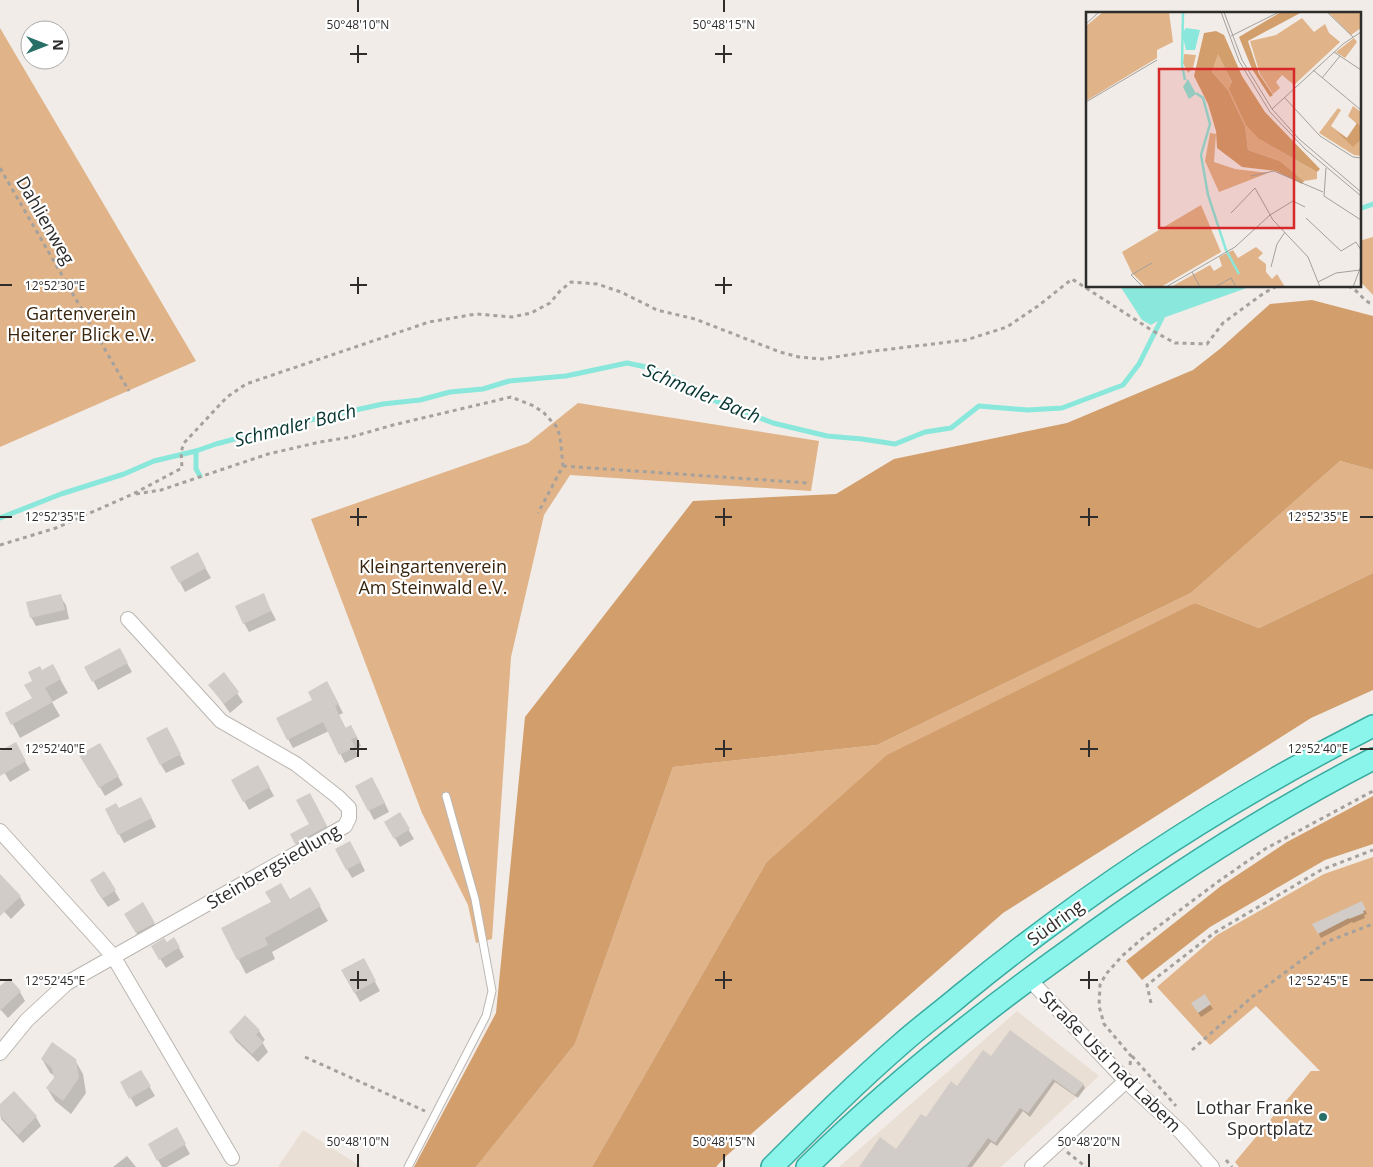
<svg xmlns="http://www.w3.org/2000/svg" width="1373" height="1167" viewBox="0 0 1373 1167" font-family="'Open Sans',sans-serif">
<style>
.built{fill:#eadfd5}
.green{fill:#e0b389}
.forest{fill:#d29e6c}
.water{fill:#8ae7db}
.shadow{fill:#0003}
.lines{fill:none;stroke-linecap:round;stroke-linejoin:round}
.stream{stroke:#8ae7db;stroke-width:5}
.building{fill:#d1ccc7}
.lane-casing{stroke:#bbb6b1;stroke-width:9}
.street-casing{stroke:#bbb6b1;stroke-width:16}
.primary-casing{stroke:#39aba0;stroke-width:24}
.path{stroke:#a5a19d;stroke-width:3;stroke-dasharray:4 4;stroke-linecap:butt}
.lane{stroke:#fff;stroke-width:7}
.street{stroke:#fff;stroke-width:14}
.primary{stroke:#8bf5eb;stroke-width:21}
.ticks{fill:none;stroke:#2f2d2c;stroke-width:2}
.poi-dot{fill:#276f67;stroke:#fff;stroke-width:2}
.labels{text-anchor:middle;dominant-baseline:central;stroke-width:4.5;stroke-linejoin:round;paint-order:stroke}
.street-label{font-size:18px;fill:#2f2d2c;stroke:#fff}
.park-label{font-size:18px;fill:#3a250e;stroke:#fff}
.poi-label{font-size:18px;fill:#2f2d2c;stroke:#fff;text-anchor:end}
.water-label{font-size:19px;font-style:italic;fill:#083631;stroke:#fff}
.inset-river{fill:none;stroke:#8ae7db;stroke-width:2.5}
.inset-road{fill:none;stroke:#a3a09c;stroke-width:1}
.view{fill:#d62828;fill-opacity:0.15;stroke:#d62828;stroke-width:2.5}
.inset-edge{fill:none;stroke:#2f2d2c;stroke-width:2.5}
.ticks-label{font-size:12px;text-anchor:middle;fill:#2f2d2c;stroke:#fff;stroke-width:4.5;stroke-linejoin:round;paint-order:stroke}
</style>
<rect width="100%" height="100%" fill="#f1ece7"/>
<g class="built">
<path d="M1017,1011L1099,1076L1001,1167H839Z"/>
<path d="M303,1130L362,1167H278Z"/>
</g>
<g class="green">
<path d="M0,28L196,361L0,447Z"/>
<path d="M1373,237V295L1359,280V241Z"/>
<path d="M578,403L819,441L811,491L570,475L544,515L511,657L492,939L476,943L468,905L422,813L311,519L528,443Z"/>
<path d="M1340,461L1373,470V573L1259,628L1195,603L766,863L592,1167H476L575,1044L673,767L877,745L1191,593Z"/>
<path d="M1373,857V1167H1239L1235,1162L1311,1071H1320L1256,1006L1210,1045L1157,987L1217,935L1324,874Z"/>
</g>
<g class="forest">
<path d="M1312,300L1373,316V470L1340,461L1191,593L877,745L673,767L575,1044L476,1167H414L496,1013L525,717L693,501L836,494L894,459L1067,423L1193,370L1221,348L1270,304Z"/>
<path d="M1373,573V690L1311,718L1003,913L725,1157L716,1167H592L766,863L887,755L1195,603L1259,628Z"/>
<path d="M1373,796V844L1325,860L1210,927L1142,980L1126,961L1221,886L1287,842Z"/>
</g>
<path class="water" d="M1120,286H1252L1163,318L1151,325L1142,320Z"/>
<g class="shadow">
<path d="M197,553L211,578L185,592L172,567Z"/>
<path d="M263,595L276,620L249,632L244,623Z"/>
<path d="M60,596L66,605L69,619L36,626L31,617Z"/>
<path d="M119,649L132,672L98,690L86,667Z"/>
<path d="M41,671L60,679L68,693L52,702L60,716L20,738L7,713L33,699L34,681Z"/>
<path d="M224,674L243,702L230,713L210,685Z"/>
<path d="M332,692L343,713L339,715L346,729L356,735L361,746L355,749L359,756L345,763L329,731L293,748L288,739L313,701Z"/>
<path d="M171,738L185,764L166,773L161,765Z"/>
<path d="M15,744L30,770L10,782L0,765V753Z"/>
<path d="M99,744L123,785L105,796L81,755Z"/>
<path d="M258,767L274,796L249,810L233,781Z"/>
<path d="M356,786L377,787L389,812L374,820Z"/>
<path d="M315,803L331,835L301,852L292,835L311,825Z"/>
<path d="M146,807L156,827L124,843L119,834Z"/>
<path d="M399,814L414,839L400,847L386,822Z"/>
<path d="M336,850L355,851L365,871L352,878Z"/>
<path d="M104,873L120,900L108,907L96,890Z"/>
<path d="M0,884L20,897L25,905L11,919L0,907Z"/>
<path d="M310,889L328,921L272,952L275,959L246,974L222,928L289,901Z"/>
<path d="M1361,902L1367,914L1364,915L1365,918L1353,923L1352,922L1321,938L1314,924Z"/>
<path d="M142,904L159,932L142,942L125,914Z"/>
<path d="M174,939L184,957L166,968L152,946L166,943Z"/>
<path d="M363,960L380,991L360,1002L343,971Z"/>
<path d="M9,980L20,992L25,1001L8,1018L0,1009V988Z"/>
<path d="M1204,996L1213,1009L1201,1017L1195,1008Z"/>
<path d="M245,1017L259,1031L265,1040L262,1042L268,1052L258,1062L236,1041L230,1032Z"/>
<path d="M992,1058L1083,1084L1085,1088L1078,1098L1055,1082L1030,1117L1023,1111L997,1146L991,1142L972,1167H860L896,1150L958,1087Z"/>
<path d="M42,1059L75,1060L83,1074L86,1093L71,1114L55,1101L47,1088L55,1078V1076L50,1073Z"/>
<path d="M141,1072L155,1096L136,1107L122,1083Z"/>
<path d="M0,1106L36,1117L41,1126L23,1143L1,1119Z"/>
<path d="M176,1129L190,1154L167,1167H162L149,1144Z"/>
<path d="M127,1156L136,1167H113Z"/>
</g>
<g class="lines">
<g class="stream">
<path d="M1359,209L1373,204"/>
<path d="M196,451V469L200,476"/>
<path d="M0,518L61,494L124,474L154,461L196,451L216,444L287,425L383,404L420,400L450,392L483,389L509,381L566,376L627,363L651,368L677,379L705,397L773,423L827,436L862,439L895,444L925,432L951,428L979,406L1028,410L1062,408L1123,385L1139,364L1162,318"/>
</g>
</g>
<g class="building">
<path d="M198,552L206,568L179,583L170,567Z"/>
<path d="M264,593L271,611L243,624L235,606Z"/>
<path d="M61,594L65,610L30,618L26,602Z"/>
<path d="M120,648L128,663L92,682L84,667Z"/>
<path d="M53,664L61,679L45,688L53,702L11,725L5,713L32,698L24,685L32,681L28,672L40,666L42,670Z"/>
<path d="M224,672L239,692L224,704L208,685Z"/>
<path d="M327,681L339,704L335,706L345,728L351,725L357,737L351,739L355,747L339,755L323,722L287,740L276,718L312,700L308,692Z"/>
<path d="M167,727L181,754L160,765L146,738Z"/>
<path d="M16,742L26,761L0,776V751Z"/>
<path d="M100,743L119,776L99,788L79,755Z"/>
<path d="M258,765L270,787L243,802L231,780Z"/>
<path d="M372,777L385,803L368,811L355,786Z"/>
<path d="M310,793L327,826L295,844L290,834L309,824L296,800Z"/>
<path d="M141,797L152,818L118,835L105,809L116,803L119,808Z"/>
<path d="M400,812L410,829L394,839L384,822Z"/>
<path d="M350,841L361,862L346,870L335,849Z"/>
<path d="M104,871L116,890L102,899L90,880Z"/>
<path d="M0,874L21,896L0,916Z"/>
<path d="M281,883L290,899L310,887L321,906L265,938L268,945L237,960L221,928L271,902L265,892Z"/>
<path d="M1362,901L1366,910L1363,911L1364,913L1349,919V918L1318,934L1312,924Z"/>
<path d="M143,902L155,923L136,933L124,914Z"/>
<path d="M174,937L180,947L159,960L151,946L164,938L167,942Z"/>
<path d="M364,958L376,981L354,993L341,970Z"/>
<path d="M9,978L21,991L0,1011V986Z"/>
<path d="M1205,994L1211,1004L1198,1013L1191,1003Z"/>
<path d="M245,1015L260,1030L256,1035L264,1042L252,1054L229,1032Z"/>
<path d="M1010,1030L1084,1084L1075,1095L1053,1079L1028,1113L1020,1108L995,1143L988,1138L967,1167H859L880,1137L896,1149L921,1114L926,1117L951,1081L957,1086L983,1050L991,1056Z"/>
<path d="M52,1042L76,1059L79,1078L63,1101L46,1088L54,1078L52,1068L41,1059Z"/>
<path d="M141,1070L151,1086L129,1099L120,1082Z"/>
<path d="M14,1091L37,1116L18,1135L0,1116V1104Z"/>
<path d="M177,1127L186,1144L157,1161L148,1144Z"/>
</g>
<g class="lines">
<defs>
<path id="lane" d="M408,1167L486,1016L492,991L487,964L475,899L446,796"/>
<g id="street">
<path d="M0,831L113,956L232,1158"/>
<path d="M1029,979L1126,1081L1181,1132L1212,1167"/>
<path d="M0,1053L27,1020L67,983L345,826L349,818V808L338,797L296,764L221,721L128,619"/>
<path d="M1032,1167L1126,1081"/>
</g>
<g id="primary">
<path d="M772,1167C814,1125 856,1083 901,1044C920,1027 942,1011 962,994C1089,890 1227,800 1373,726"/>
<path d="M807,1167C888,1087 977,1016 1069,950C1166,879 1266,814 1373,759"/>
</g>
</defs>
<use href="#lane" class="lane-casing"/>
<use href="#street" class="street-casing"/>
<use href="#primary" class="primary-casing"/>
<g class="path">
<path d="M0,168L129,391"/>
<path d="M1348,286C1359,290 1363,302 1373,304"/>
<path d="M563,466L808,483"/>
<path d="M136,494L161,490L268,454L320,442L351,437L393,425L511,397L534,406L544,413L556,426L560,436L563,466L538,513"/>
<path d="M0,545L56,528L133,494L182,468L181,452L184,443L227,397L246,384L429,322L476,314L512,317L531,313L550,303L560,291L571,282L597,284L621,292L657,310L695,319L780,352L799,357L822,359L874,351L966,340L1007,327L1038,306L1072,279L1153,331L1175,343L1207,344L1223,323L1264,293L1277,286"/>
<path d="M1151,1003L1147,985L1214,933L1321,870L1373,850"/>
<path d="M1192,1050L1252,997L1326,942L1373,924"/>
<path d="M1132,1056L1176,1106"/>
<path d="M305,1057L425,1111"/>
<path d="M1130,1065L1131,1056L1104,1024L1099,1006L1100,985L1106,974L1122,956L1144,937L1219,881L1265,849L1373,791"/>
<path d="M1067,1152L1086,1167"/>
<path d="M1226,1160L1232,1167"/>
</g>
<use href="#lane" class="lane"/>
<use href="#street" class="street"/>
<use href="#primary" class="primary"/>
</g>
<path class="ticks" d="M358,0V12M724,0V12M358,45V63M724,45V63M350,54H367M715,54H732M358,277V294M724,277V294M0,285H12M350,285H367M715,285H732M358,508V526M724,508V526M1089,508V526M0,517H12M350,517H367M715,517H732M1080,517H1098M1360,517H1373M358,740V757M724,740V757M1089,740V757M0,749H12M350,749H367M715,749H732M1080,749H1098M1360,749H1373M358,971V989M724,971V989M1089,971V989M0,980H12M350,980H367M715,980H732M1080,980H1098M1360,980H1373M358,1154V1167M724,1154V1167M1089,1154V1167"/>
<circle class="poi-dot" cx="1323" cy="1117" r="5"/>
<g class="labels">
<g class="street-label">
<text transform="translate(46 220) rotate(60)">Dahlienweg</text>
<text transform="translate(273 866) rotate(-30)">Steinbergsiedlung</text>
<text transform="translate(1055 922) rotate(-36)">Südring</text>
<text transform="translate(1111 1061) rotate(45)">Straße Usti nad Labem</text>
</g>
<g class="park-label">
<text x="81" y="313">Gartenverein<tspan x="81" dy="21">Heiterer Blick e.V.</tspan></text>
<text x="433" y="566">Kleingartenverein<tspan x="433" dy="21">Am Steinwald e.V.</tspan></text>
</g>
<g class="poi-label">
<text x="1313" y="1107">Lothar Franke<tspan x="1313" dy="21">Sportplatz</tspan></text>
</g>
<g class="water-label">
<text transform="translate(702 393) rotate(23)">Schmaler Bach</text>
<text transform="translate(295 425) rotate(-14)">Schmaler Bach</text>
</g>
</g>
<g transform="translate(1086 12)">
<rect width="275" height="275" fill="#f1ece7"/>
<path d="M17,0H83L87,30L71,38V46L0,89V14ZM242,0H275V16L265,23ZM216,6L228,20L239,12L243,21L254,30L208,73L196,63L190,70L194,76L187,82L174,62L164,29L190,23ZM268,26L271,30L259,46L250,40ZM132,41L173,127L231,160V167L218,169L194,149L162,138L159,114L142,78L126,60ZM98,42L110,43L107,56L102,61L97,51ZM267,94L275,100V144L268,143L233,121L252,96L255,98L245,114L261,126L271,112L262,104ZM124,121L130,122L128,150L149,157L182,161L133,180L119,149ZM115,193L135,240L75,275H60L46,261L36,240ZM170,235L177,241L172,246L180,252V260L186,267L191,262L199,275H85L124,253L128,259L136,254L133,245L147,238L152,246Z" fill="#e0b389"/>
<path d="M195,0H216L162,29L173,62L187,83L184,85L166,57L153,25ZM130,19L138,23L156,64L179,100L234,157L231,160L173,127L160,113L143,77L146,70L132,42L126,60L142,78L159,114L162,138L194,149L218,169L216,172L190,159L156,155L131,136L130,119L122,92L108,64L118,21ZM271,111L275,115V127L267,135L250,119L261,126Z" fill="#d29e6c"/>
<path d="M100,16L114,18L109,38H100L96,21ZM102,67L110,82L103,87L97,75Z" fill="#8ae7db"/>
<path class="inset-river" d="M97,0L96,53L99,68M110,81L117,86L124,112L115,143L122,183L140,238L153,262"/>
<path class="inset-road" d="M135,0L153,49L184,100L219,137L275,184M138,0L156,48L186,97L213,127L275,180M241,0L267,25M0,12L13,0M145,24L193,0M248,40L275,58M227,58L275,98M236,66L254,44M198,85L234,124L267,145L275,146M0,90L71,48M186,97L257,32L275,20M240,156L238,184L275,208M165,164L188,159L237,180M145,201L169,176L187,208L222,245L232,270M220,206L255,239L270,230L275,238M185,255L191,232L199,220M106,260L114,275M57,275L45,263L66,251M80,275L149,235L184,203L207,189L219,195M129,275L145,266L150,275M234,275L232,270L250,261L274,258M267,275L275,254"/>
<path class="view" d="M73,57H208V216H73Z"/>
<rect width="275" height="275" class="inset-edge"/>
</g>
<g class="ticks-label">
<text x="358" y="29">50°48'10"N</text>
<text x="724" y="29">50°48'15"N</text>
<text x="55" y="290">12°52'30"E</text>
<text x="1318" y="521">12°52'35"E</text>
<text x="55" y="521">12°52'35"E</text>
<text x="1318" y="753">12°52'40"E</text>
<text x="55" y="753">12°52'40"E</text>
<text x="55" y="985">12°52'45"E</text>
<text x="1318" y="985">12°52'45"E</text>
<text x="358" y="1146">50°48'10"N</text>
<text x="724" y="1146">50°48'15"N</text>
<text x="1089" y="1146">50°48'20"N</text>
</g>
<g transform="translate(45 45) rotate(90)"><circle r="24" fill="#ffffff" stroke="#acabab"/>
<path d="M0-4L9 19L0 12L-9 19Z" fill="#276f67"/>
<text y="-8" font-size="14" font-weight="bold" text-anchor="middle" fill="#2f2d2c">N</text>
</g>
</svg>
